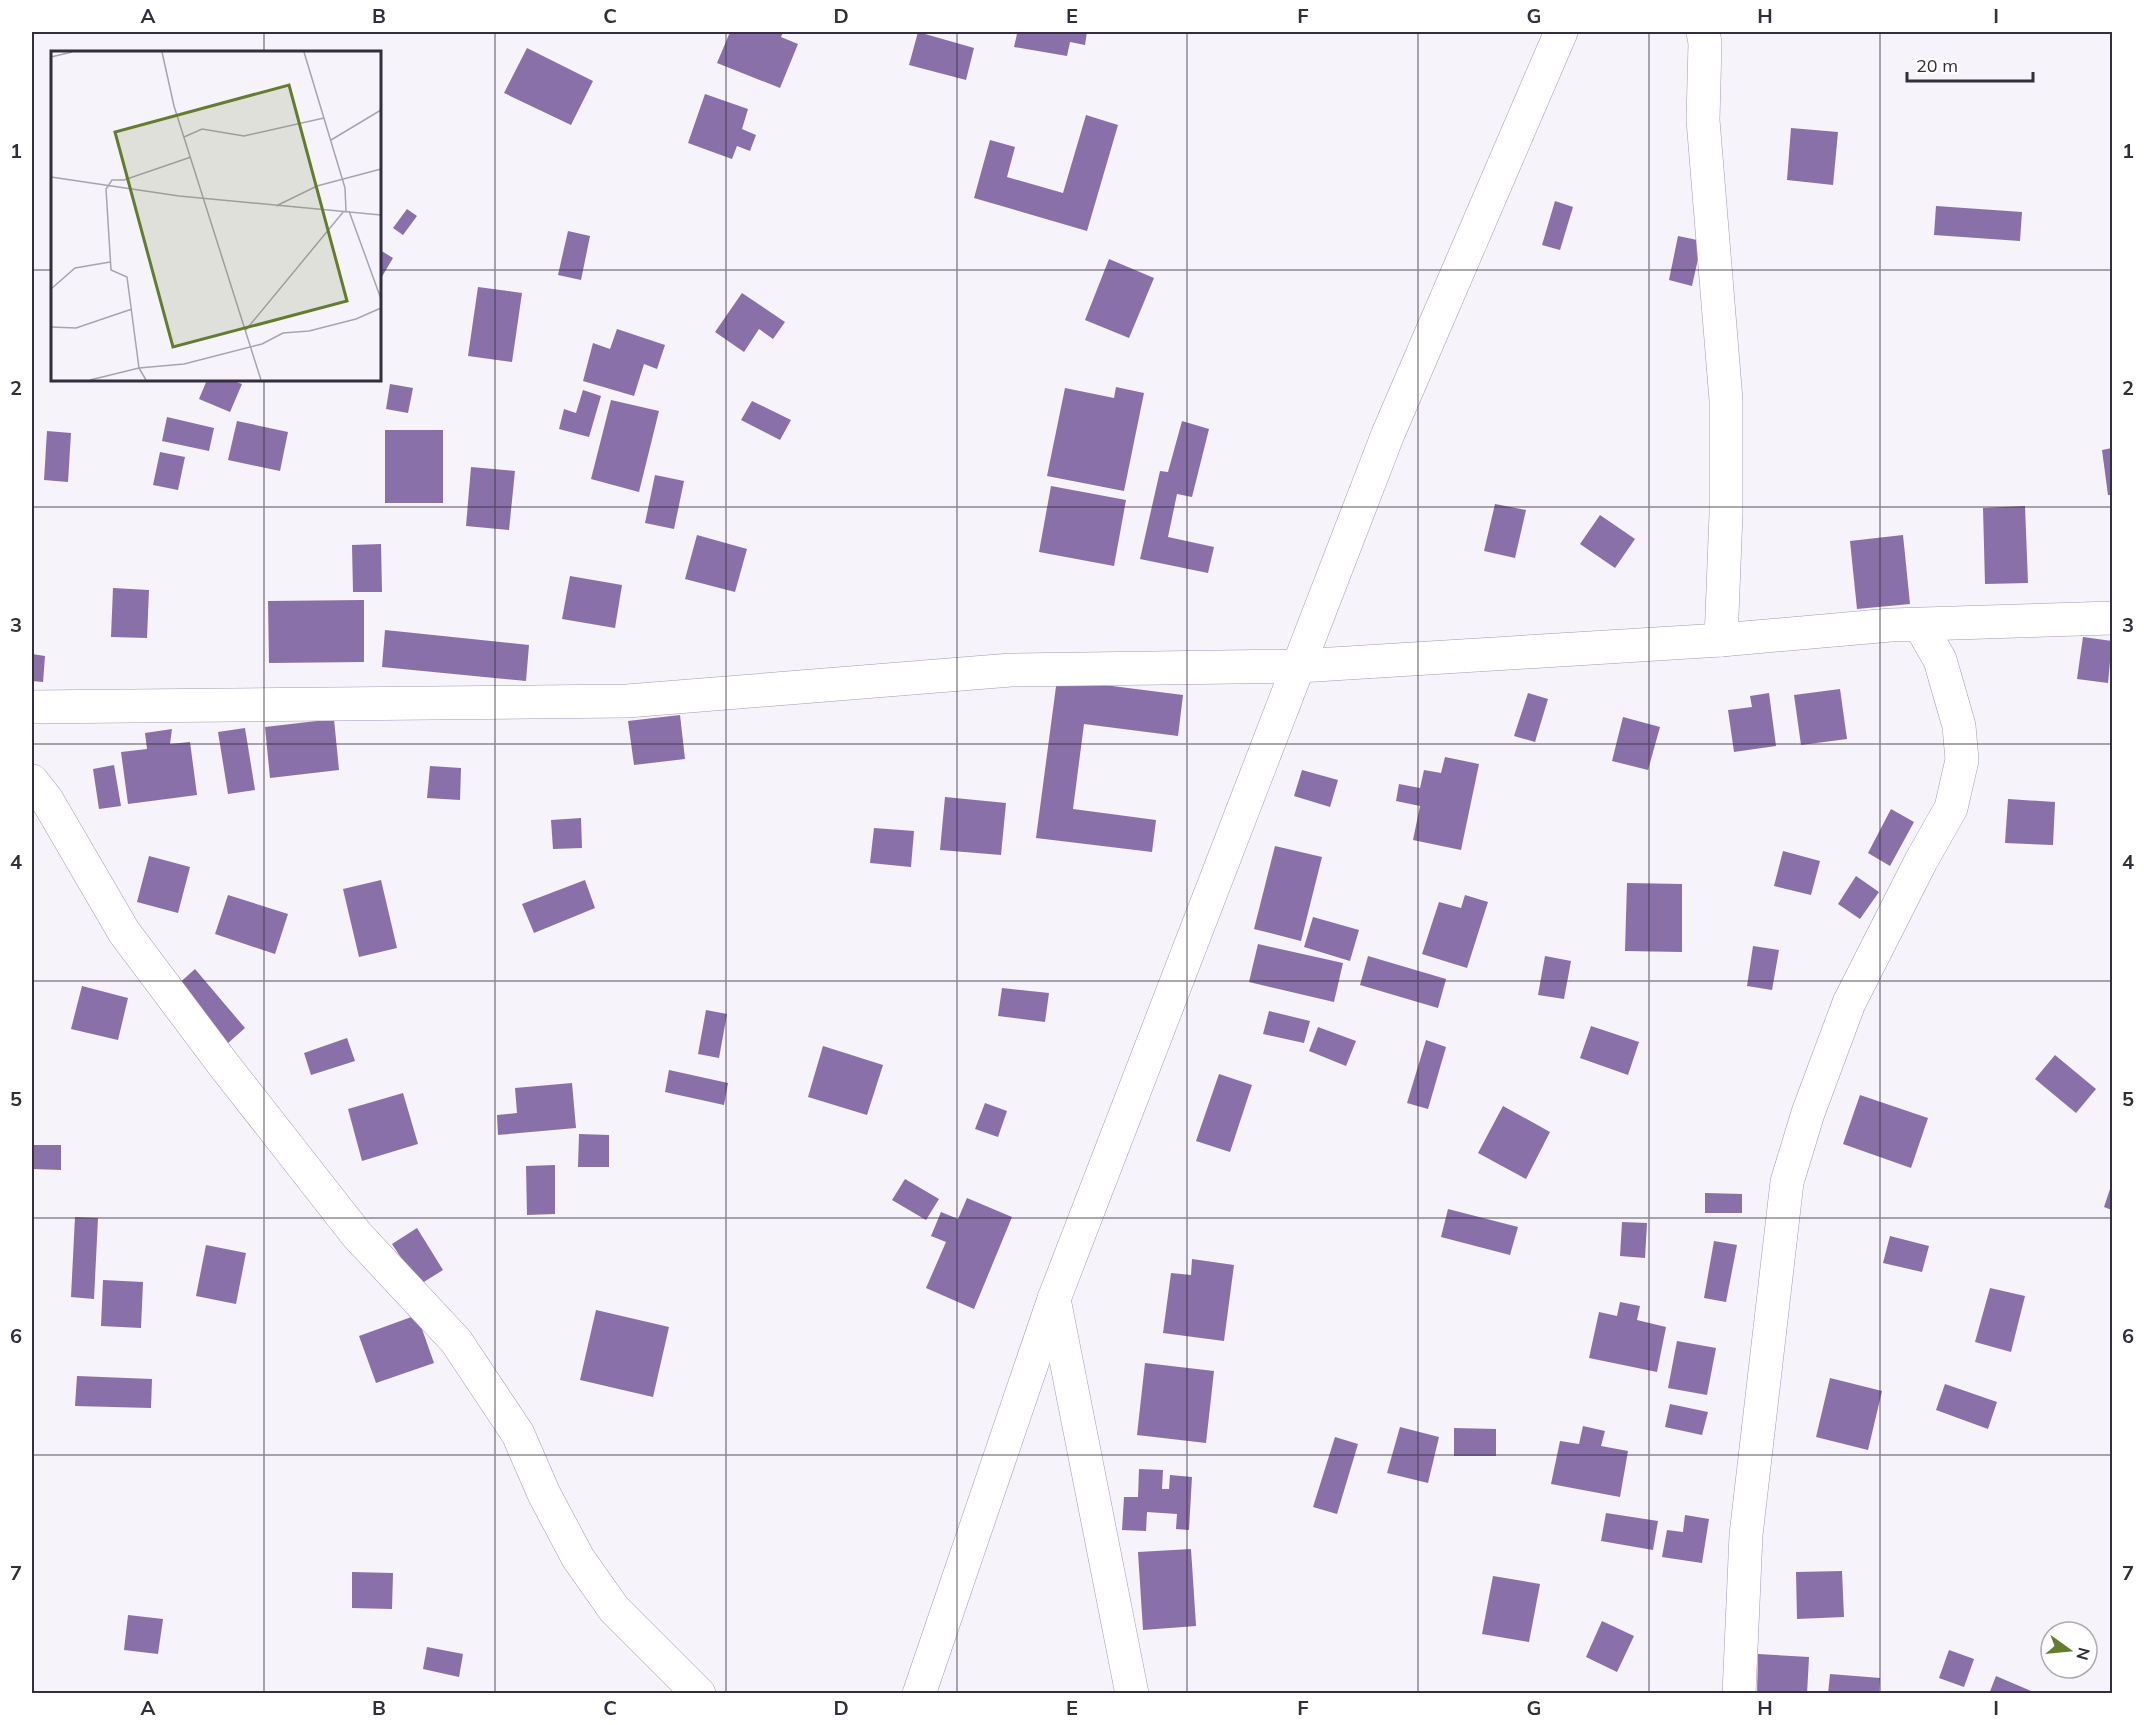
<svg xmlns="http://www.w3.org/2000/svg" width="2144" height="1725" viewBox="0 0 2144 1725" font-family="Mulish,sans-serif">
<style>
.building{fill:#8970a9}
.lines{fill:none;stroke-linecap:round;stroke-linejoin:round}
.minor-casing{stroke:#a597b8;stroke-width:34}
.tertiary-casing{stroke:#a597b8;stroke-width:34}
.minor{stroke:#fff;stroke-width:33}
.tertiary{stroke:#fff;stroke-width:33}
.grid{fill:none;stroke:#332e3b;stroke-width:1.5;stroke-opacity:0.55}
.inset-road{fill:none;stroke:#a8a4ae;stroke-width:1.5}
.view{fill:#647c2e;fill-opacity:0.15;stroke:#647c2e;stroke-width:3}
.inset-edge{fill:none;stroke:#332e3b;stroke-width:3}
.neatline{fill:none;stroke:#332e3b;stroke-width:2}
.grid-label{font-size:20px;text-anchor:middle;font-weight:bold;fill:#332e3b}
</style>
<rect width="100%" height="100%" fill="#f6f3fa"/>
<g class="building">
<path d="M730,32H783L781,37L798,44L780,88L717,63Z"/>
<path d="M918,32L974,48L966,80L909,65Z"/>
<path d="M1010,32H1087L1085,45L1070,42L1067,56L1014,47L1017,34Z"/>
<path d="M527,48L593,81L571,125L504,93Z"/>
<path d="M705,94L748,109L742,129L756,135L750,151L737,146L732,159L688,143Z"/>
<path d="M1086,115L1118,125L1087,231L974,198L990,140L1015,147L1007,177L1063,193Z"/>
<path d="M1791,128L1838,132L1833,185L1787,180Z"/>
<path d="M1555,201L1573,207L1560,250L1542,245Z"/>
<path d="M1936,206L2022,212L2020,241L1934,235Z"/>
<path d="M407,209L417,216L403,235L393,228Z"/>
<path d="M568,231L590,236L581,280L558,275Z"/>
<path d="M1678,236L1702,241L1692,286L1669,280Z"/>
<path d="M380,250L393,258L380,280Z"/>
<path d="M1109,259L1154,278L1129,338L1085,320Z"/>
<path d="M478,287L522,293L512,362L468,356Z"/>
<path d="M742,293L785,322L773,339L759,329L744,352L715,332Z"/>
<path d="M617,329L665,345L657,369L644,364L634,396L583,381L593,343L610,349Z"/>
<path d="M207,380H231L242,384L230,412L199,399Z"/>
<path d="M390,384L413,388L408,413L386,409Z"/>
<path d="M1116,387L1144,393L1124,491L1047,476L1065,388L1114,398Z"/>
<path d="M583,390L601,396L589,437L559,429L564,409L576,413Z"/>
<path d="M611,400L659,411L639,492L591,479Z"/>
<path d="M752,401L791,420L780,440L741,420Z"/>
<path d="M167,417L214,428L209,451L162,441Z"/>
<path d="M237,421L288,432L280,471L228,460Z"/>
<path d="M1182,421L1209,429L1192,497L1177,494L1168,537L1214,547L1208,573L1140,559L1160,471L1168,472Z"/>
<rect x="385" y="430" width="58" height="73"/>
<path d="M47,431L71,433L68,482L44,480Z"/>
<path d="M2112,448V495H2108L2102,450Z"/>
<path d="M160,452L185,457L178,490L153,485Z"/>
<path d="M471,467L515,471L509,530L466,526Z"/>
<path d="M655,475L684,481L674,529L645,523Z"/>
<path d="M1051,486L1126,500L1114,566L1039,552Z"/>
<path d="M1495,504L1526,510L1515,558L1484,551Z"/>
<path d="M2025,506L2028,583L1985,584L1983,508Z"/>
<path d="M1600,515L1635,539L1615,568L1580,544Z"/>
<path d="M697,535L747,549L735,592L685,579Z"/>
<path d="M1903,535L1910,604L1857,609L1850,541Z"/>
<path d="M381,544L382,592H353L352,545Z"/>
<path d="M570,576L622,585L615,628L562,619Z"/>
<path d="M113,588L149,590L147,638L111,637Z"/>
<path d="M364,600V662L269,663L268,601Z"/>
<path d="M385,630L529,645L526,681L382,667Z"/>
<path d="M2083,637L2112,641L2108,683L2077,679Z"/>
<path d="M32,654L45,656L43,682L32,681Z"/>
<path d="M1057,679L1183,695L1178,736L1084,724L1073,809L1156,820L1152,852L1036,838Z"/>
<path d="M1840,689L1847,739L1801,745L1794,695Z"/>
<path d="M1528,693L1548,699L1535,742L1514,736Z"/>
<path d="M1769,693L1776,746L1734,752L1728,710L1752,707L1750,696Z"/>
<path d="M680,715L685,759L634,765L628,721Z"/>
<path d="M1623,717L1660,727L1648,770L1612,761Z"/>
<path d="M334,719L339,770L270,778L265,727Z"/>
<path d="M245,728L255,790L228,794L218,732Z"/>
<path d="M172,729L170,744L190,742L197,795L128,804L121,752L147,749L145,733Z"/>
<path d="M1445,757L1479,764L1461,850L1413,840L1420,806L1396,801L1399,784L1420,788L1424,770L1441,773Z"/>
<path d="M114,765L121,806L99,809L93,769Z"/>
<path d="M430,766L461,768L460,800L427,798Z"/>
<path d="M1302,770L1338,780L1330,807L1294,796Z"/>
<path d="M945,797L1006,803L1001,855L940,850Z"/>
<path d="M2008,799L2055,802L2053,845L2005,843Z"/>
<path d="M1891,809L1914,822L1890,866L1868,853Z"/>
<path d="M581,818L582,848L553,849L551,820Z"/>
<path d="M874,828L914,831L911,867L870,863Z"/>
<path d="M1275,846L1322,857L1301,941L1254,929Z"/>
<path d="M1783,851L1820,861L1811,895L1774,886Z"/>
<path d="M149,856L190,867L178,913L137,902Z"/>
<path d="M1856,876L1879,892L1860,919L1838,904Z"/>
<path d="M381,880L397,948L359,957L343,889Z"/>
<path d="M585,880L595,908L534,933L522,904Z"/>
<path d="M1627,883L1682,884V952L1625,951Z"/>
<path d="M228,895L288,914L275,954L215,934Z"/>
<path d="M1465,895L1488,902L1467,968L1422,954L1439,902L1461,908Z"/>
<path d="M1313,917L1359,930L1350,961L1304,947Z"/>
<path d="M1258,944L1343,963L1334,1002L1249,982Z"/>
<path d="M1753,946L1779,950L1772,990L1747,986Z"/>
<path d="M1368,956L1446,979L1438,1008L1360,985Z"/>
<path d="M1545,956L1571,961L1564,999L1538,995Z"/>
<path d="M195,969L245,1028L227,1044L176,986Z"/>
<path d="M82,986L128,998L118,1040L71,1029Z"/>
<path d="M1002,988L1049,993L1045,1022L998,1016Z"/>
<path d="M706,1010L727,1014L719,1058L698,1054Z"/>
<path d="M1269,1011L1310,1021L1304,1043L1263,1034Z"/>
<path d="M1591,1026L1639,1042L1628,1075L1580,1058Z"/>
<path d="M1318,1027L1356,1041L1346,1066L1309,1051Z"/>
<path d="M347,1038L355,1061L311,1075L304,1053Z"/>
<path d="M1426,1040L1446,1047L1428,1109L1407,1103Z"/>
<path d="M823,1046L883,1065L867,1115L808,1097Z"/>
<path d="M2055,1055L2096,1089L2076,1113L2035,1079Z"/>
<path d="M669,1070L728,1083L724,1105L665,1092Z"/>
<path d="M1219,1074L1252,1085L1230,1152L1196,1141Z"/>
<path d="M572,1083L576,1128L498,1135L497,1115L517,1113L515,1088Z"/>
<path d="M403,1093L418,1144L362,1161L348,1109Z"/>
<path d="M1860,1095L1928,1118L1911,1168L1843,1144Z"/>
<path d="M985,1103L1007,1111L998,1137L975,1129Z"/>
<path d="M1503,1106L1550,1132L1526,1179L1478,1153Z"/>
<path d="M579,1134L609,1135V1167H578Z"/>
<path d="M32,1145H61V1170L32,1169Z"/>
<path d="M555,1165V1214L527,1215L526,1166Z"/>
<path d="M905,1179L939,1199L926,1220L892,1200Z"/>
<path d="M2112,1183V1210L2104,1207Z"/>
<path d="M1705,1193L1742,1194V1213H1705Z"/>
<path d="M967,1198L1012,1217L974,1309L926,1288L946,1242L931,1236L941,1212L958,1219Z"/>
<path d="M1448,1209L1518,1227L1510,1255L1441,1237Z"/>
<path d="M75,1217L98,1218L94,1299L71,1297Z"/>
<path d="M1622,1222L1647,1223L1645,1258L1620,1256Z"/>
<path d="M417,1228L443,1270L419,1285L392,1244Z"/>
<path d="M1890,1236L1929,1246L1922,1272L1883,1263Z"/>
<path d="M1714,1241L1737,1245L1726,1302L1704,1298Z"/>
<path d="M206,1245L246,1253L236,1304L196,1296Z"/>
<path d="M1192,1259L1234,1265L1224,1341L1163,1333L1171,1273L1191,1275Z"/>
<path d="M103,1280L143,1282L141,1328L101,1326Z"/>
<path d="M1990,1288L2025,1296L2011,1352L1975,1342Z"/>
<path d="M1620,1302L1640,1306L1637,1320L1666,1327L1657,1372L1589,1358L1599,1312L1617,1316Z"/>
<path d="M596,1310L669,1327L653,1397L580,1380Z"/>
<path d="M417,1315L434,1363L376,1383L359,1336Z"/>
<path d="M1677,1341L1716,1348L1707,1395L1668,1388Z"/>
<path d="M1145,1363L1214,1371L1206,1443L1137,1435Z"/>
<path d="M77,1376L152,1379L151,1408L75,1406Z"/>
<path d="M1830,1378L1882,1391L1868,1450L1816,1437Z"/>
<path d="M1945,1384L1997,1402L1988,1429L1936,1410Z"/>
<path d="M1670,1404L1708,1412L1702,1435L1665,1427Z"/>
<path d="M1583,1426L1605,1431L1601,1446L1628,1451L1620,1497L1551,1484L1560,1441L1579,1444Z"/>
<path d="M1400,1427L1439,1437L1428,1483L1387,1473Z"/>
<path d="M1454,1428L1496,1429V1456H1454Z"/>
<path d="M1335,1437L1358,1444L1337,1514L1313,1507Z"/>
<path d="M1139,1469L1163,1470L1162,1489H1169L1170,1475L1192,1477L1189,1530L1176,1529L1177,1514L1147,1512L1146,1531L1122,1530L1124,1497H1138Z"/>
<path d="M1606,1513L1658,1521L1653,1550L1601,1541Z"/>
<path d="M1685,1515L1709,1519L1702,1563L1662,1557L1667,1530L1683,1532Z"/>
<path d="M1191,1549L1196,1626L1143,1630L1138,1552Z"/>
<path d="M1842,1571L1844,1617L1797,1619L1796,1572Z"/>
<path d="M352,1572L393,1573L392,1609L352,1608Z"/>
<path d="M1493,1576L1540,1584L1529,1642L1482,1634Z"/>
<path d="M128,1615L163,1619L158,1654L124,1650Z"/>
<path d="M1602,1621L1634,1636L1617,1672L1586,1657Z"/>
<path d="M427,1647L463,1654L459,1677L423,1669Z"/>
<path d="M1949,1650L1974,1659L1964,1687L1939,1678Z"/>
<path d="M1758,1654L1809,1657L1807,1694H1757Z"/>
<path d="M1830,1674L1880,1678L1879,1694H1828Z"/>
<path d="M1996,1676L2038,1694H1989Z"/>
</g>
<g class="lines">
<defs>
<g id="minor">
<path d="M1703,32L1705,43L1703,120L1726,400V514L1721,640"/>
<path d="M32,707L627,701L1011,670L1299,666L1721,640L1891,625L2112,618"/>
<path d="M32,781L47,800L124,932L223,1064L357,1235L456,1341L518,1434L544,1494L578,1558L614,1609L699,1694"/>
<path d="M1054,1299L1132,1694"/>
<path d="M1739,1694L1746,1535L1787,1182L1808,1113L1849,1003L1921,861L1951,808L1962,760L1959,726L1940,660L1920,625"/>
</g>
<path id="tertiary" d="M919,1694L1054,1299L1388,434L1561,32"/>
</defs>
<use href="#minor" class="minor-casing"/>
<use href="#tertiary" class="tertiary-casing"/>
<use href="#minor" class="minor"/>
<use href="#tertiary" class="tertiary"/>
</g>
<path class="grid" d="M264,32V52M495,32V1694M726,32V1694M957,32V1694M1187,32V1694M1418,32V1694M1649,32V1694M1880,32V1694M32,270H52M380,270H2112M264,380V1694M32,507H2112M32,744H2112M32,981H2112M32,1218H2112M32,1455H2112"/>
<g transform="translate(51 51)">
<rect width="330" height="330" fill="#f6f3fa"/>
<path class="inset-road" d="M111,1L123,55L210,329M253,1L294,137L295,160M0,6L21,1M133,86L151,78L193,85L273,67M280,89L330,59M0,126L128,145L330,164M225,155L266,135L330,118M298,160L330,248M0,238L24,217L59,211M0,276L25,277L81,258M194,280L293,160M39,329L88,317L133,313L211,293L232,282L258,280L305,268L330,257M95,329L88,317L76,226L60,219L55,138L61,129H73L140,106"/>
<path class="view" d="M238,34L296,250L122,296L64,81Z"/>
<rect width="330" height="330" class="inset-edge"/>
</g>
<rect width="2144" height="1725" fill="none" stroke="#ffffff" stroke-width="66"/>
<g transform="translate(2069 1650) rotate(105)"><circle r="28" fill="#ffffff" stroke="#adabb1" stroke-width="1.5"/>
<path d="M0-4.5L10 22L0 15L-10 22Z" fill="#647c2e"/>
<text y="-9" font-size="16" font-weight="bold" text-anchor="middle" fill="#332e3b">N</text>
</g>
<path d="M1907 72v9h126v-9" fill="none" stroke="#332e3b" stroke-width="3"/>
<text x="1916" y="72" font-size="18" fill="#332e3b" stroke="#ffffff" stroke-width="4.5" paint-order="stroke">20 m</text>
<rect x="33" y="33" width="2078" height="1659" class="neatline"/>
<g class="grid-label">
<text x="148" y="23">A</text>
<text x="379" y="23">B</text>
<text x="610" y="23">C</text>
<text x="841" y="23">D</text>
<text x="1072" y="23">E</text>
<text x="1303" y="23">F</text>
<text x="1534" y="23">G</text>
<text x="1765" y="23">H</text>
<text x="1996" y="23">I</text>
<text x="16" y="158">1</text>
<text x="2128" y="158">1</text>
<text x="16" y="395">2</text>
<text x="2128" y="395">2</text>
<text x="16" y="632">3</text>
<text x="2128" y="632">3</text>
<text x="16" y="869">4</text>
<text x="2128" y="869">4</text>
<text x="16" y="1106">5</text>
<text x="2128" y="1106">5</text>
<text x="16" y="1343">6</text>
<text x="2128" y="1343">6</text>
<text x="16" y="1580">7</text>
<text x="2128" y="1580">7</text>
<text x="148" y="1715">A</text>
<text x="379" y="1715">B</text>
<text x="610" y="1715">C</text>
<text x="841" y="1715">D</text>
<text x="1072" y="1715">E</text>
<text x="1303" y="1715">F</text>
<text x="1534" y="1715">G</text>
<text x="1765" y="1715">H</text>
<text x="1996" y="1715">I</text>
</g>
</svg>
